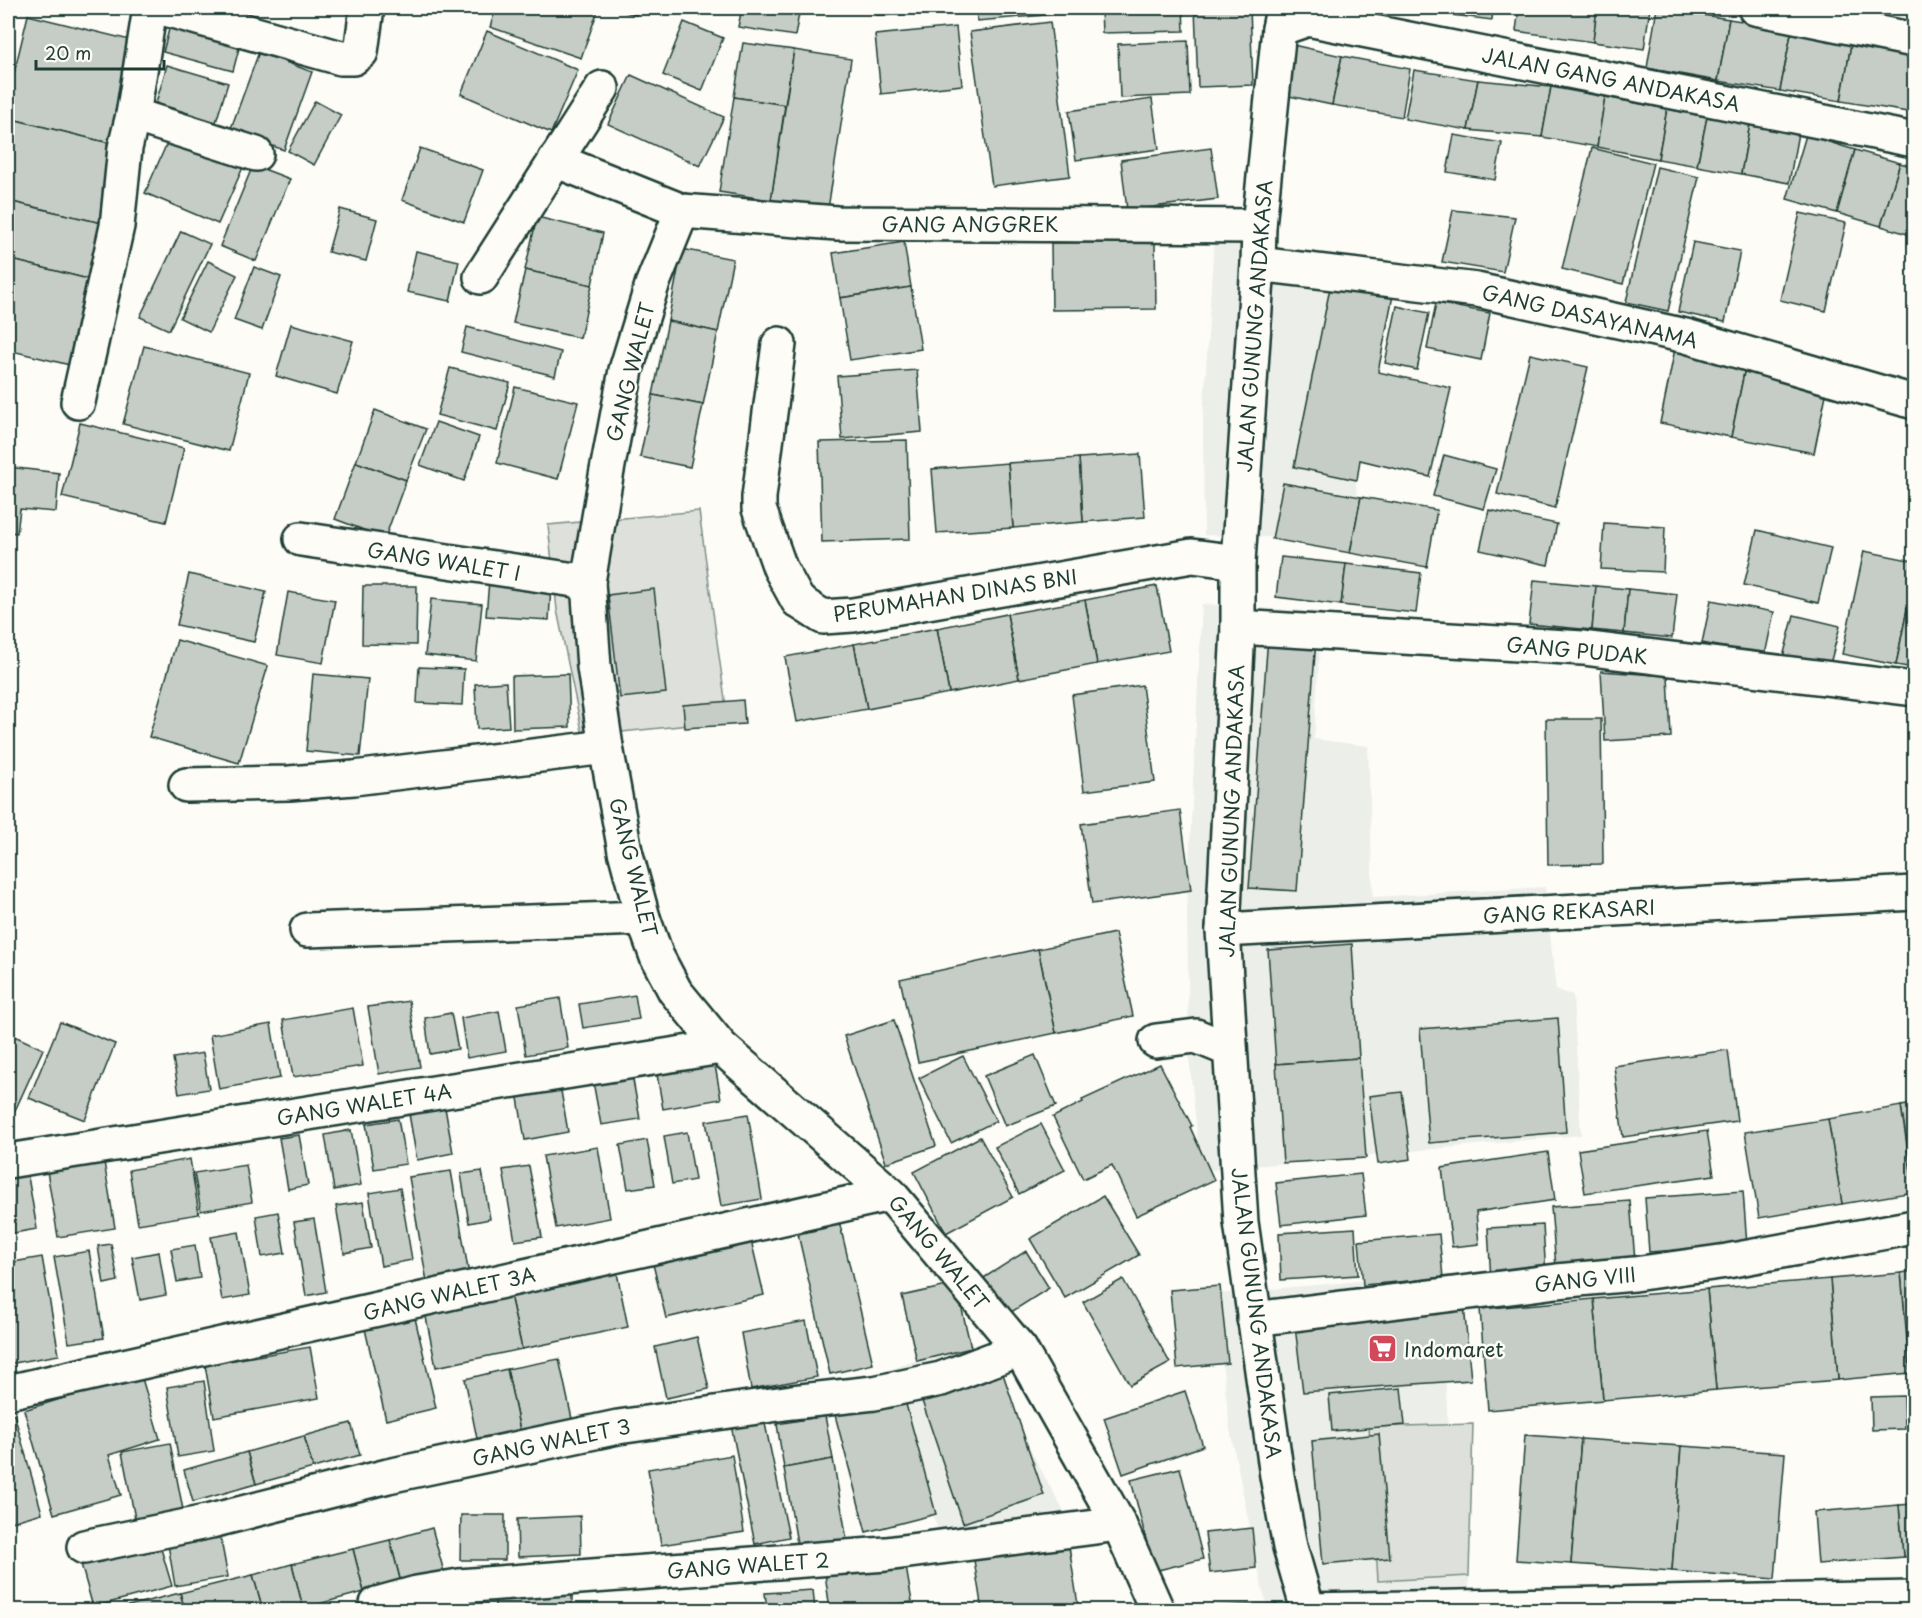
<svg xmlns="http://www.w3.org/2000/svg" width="1922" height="1618" viewBox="0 0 1922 1618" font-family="'Playpen Sans',sans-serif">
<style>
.built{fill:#eceee9}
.green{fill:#dde0db;stroke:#7e8e88;stroke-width:1.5}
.building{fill:#c6cdc7;stroke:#1f3d34;stroke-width:1.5}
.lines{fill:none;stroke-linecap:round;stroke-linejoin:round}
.minor-casing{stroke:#1f3d34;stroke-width:38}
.minor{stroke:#fdfcf7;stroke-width:33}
.labels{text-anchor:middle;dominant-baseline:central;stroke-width:5;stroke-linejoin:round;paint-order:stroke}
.street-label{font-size:20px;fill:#1f3d34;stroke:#fdfcf7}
.poi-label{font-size:20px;fill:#1f3d34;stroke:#fdfcf7;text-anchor:start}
</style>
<rect width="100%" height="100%" fill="#fdfcf7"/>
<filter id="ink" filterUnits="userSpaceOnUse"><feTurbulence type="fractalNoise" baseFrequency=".0167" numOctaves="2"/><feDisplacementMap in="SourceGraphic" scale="12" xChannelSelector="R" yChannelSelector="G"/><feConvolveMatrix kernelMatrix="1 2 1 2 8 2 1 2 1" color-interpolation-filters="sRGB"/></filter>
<g filter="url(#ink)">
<g class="built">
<path d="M1214,237L1351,264L1354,456L1360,540L1204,535L1203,421Z"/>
<path d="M1202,604L1322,612L1314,739L1368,746L1373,897L1545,887L1556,990L1573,995L1581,1135L1201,1171L1189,1058L1187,904Z"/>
<path d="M1439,1274L1448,1426L1370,1427L1378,1581L1469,1576L1468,1610H1269L1262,1587L1230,1429L1214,1294Z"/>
<path d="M971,1341L1064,1512L945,1545L872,1376Z"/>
</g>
<g class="green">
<path d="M699,511L728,721L583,736L557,610L548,525Z"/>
<path d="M1473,1424L1469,1576L1378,1581L1369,1427Z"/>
</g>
<g class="building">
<path d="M496,8H591L598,10L581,58L490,27Z"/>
<path d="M612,8H639L636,15Z"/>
<path d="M742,8H800L795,36L738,27Z"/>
<path d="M876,8H911V14L877,15Z"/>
<path d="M976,8H1066L1067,13L977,21Z"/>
<path d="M1101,8H1183L1184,31L1102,33Z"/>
<path d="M1195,8H1250L1253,85L1198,87Z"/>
<path d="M1406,8H1438L1437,13L1406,9Z"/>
<path d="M1438,8H1493L1492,20L1437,13Z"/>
<path d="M1519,8H1597L1593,42L1516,31Z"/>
<path d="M1597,8H1650L1644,49L1593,42Z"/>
<path d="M1657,8L1729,19L1718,81L1647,68Z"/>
<path d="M28,15L142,43L117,145L8,118V98Z"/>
<path d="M172,18L242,37L233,71L163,52Z"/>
<path d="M1729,19L1792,29L1780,91L1718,81Z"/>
<path d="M684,22L723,38L702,91L663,75Z"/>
<path d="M1050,22L1070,176L992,186L970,32Z"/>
<path d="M956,27L962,85L881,94L875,35Z"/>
<path d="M1792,29L1852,39L1841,101L1780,91Z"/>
<path d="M487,31L578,70L551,133L461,94Z"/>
<path d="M1852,39L1914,50V113L1841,101Z"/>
<path d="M1188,41L1190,95L1120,98L1118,44Z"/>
<path d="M743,43L794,50L785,105L734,97Z"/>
<path d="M1293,45L1342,56L1332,105L1284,95Z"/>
<path d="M794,50L851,59L828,209L771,200Z"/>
<path d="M259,52L312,72L284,150L230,131Z"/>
<path d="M1342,56L1410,69L1402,117L1332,105Z"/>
<path d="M167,65L228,83L216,122L156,103Z"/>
<path d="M1414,70L1478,80L1468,130L1405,119Z"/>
<path d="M631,75L724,117L700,166L608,124Z"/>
<path d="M1478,80L1551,87L1542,137L1468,130Z"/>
<path d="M1551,87L1605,97L1597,147L1542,137Z"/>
<path d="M734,97L785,105L771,200L719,192Z"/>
<path d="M1605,97L1667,109L1658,159L1597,147Z"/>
<path d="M1152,99L1159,149L1076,160L1069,111Z"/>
<path d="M315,101L341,115L314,165L288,151Z"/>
<path d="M1667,109L1707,117L1697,166L1658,159Z"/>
<path d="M1707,117L1750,124L1741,174L1697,166Z"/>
<path d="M8,118L117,145L110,225L8,201Z"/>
<path d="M1750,124L1798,133L1789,183L1741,174Z"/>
<path d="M171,134L244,165L218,224L145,193Z"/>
<path d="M1454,135L1502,143L1495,180L1447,172Z"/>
<path d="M1806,135L1855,150L1837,213L1787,199Z"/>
<path d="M420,148L483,170L464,222L402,200Z"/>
<path d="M1211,148L1218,199L1127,210L1121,160Z"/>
<path d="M1592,148L1653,163L1623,284L1562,269Z"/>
<path d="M1855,150L1900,163L1881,226L1837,213Z"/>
<path d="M1900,163L1914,167V236L1881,226Z"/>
<path d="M253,165L290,179L256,261L220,246Z"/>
<path d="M1657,167L1699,177L1668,311L1626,302Z"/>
<path d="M8,201L110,225L96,281L8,259Z"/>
<path d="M340,209L377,219L366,261L328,252Z"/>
<path d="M1453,210L1515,217L1503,272L1442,262Z"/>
<path d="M1800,213L1846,223L1826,311L1780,300Z"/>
<path d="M537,217L603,233L592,285L525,270Z"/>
<path d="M181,231L210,244L169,330L140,317Z"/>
<path d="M904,242L911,287L840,298L833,253Z"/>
<path d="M1155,242L1156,309L1052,310L1051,243Z"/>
<path d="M1693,242L1740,251L1725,322L1678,312Z"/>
<path d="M682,249L733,259L718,332L668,321Z"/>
<path d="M416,251L459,261L450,301L407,292Z"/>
<path d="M8,259L96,281L74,366L8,350Z"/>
<path d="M208,261L237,275L209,332L180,318Z"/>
<path d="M254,267L281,277L262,330L234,320Z"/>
<path d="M525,270L592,285L580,338L513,323Z"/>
<path d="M1331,283L1393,295L1378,372L1451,388L1430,477L1360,460L1357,480L1294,467Z"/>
<path d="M911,287L921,349L850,360L840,298Z"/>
<path d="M1436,303L1490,313L1481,360L1427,349Z"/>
<path d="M1397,306L1429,313L1417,370L1385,363Z"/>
<path d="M668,321L718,332L703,405L653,395Z"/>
<path d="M291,324L353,341L337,394L276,376Z"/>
<path d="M467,327L561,352L555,376L461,352Z"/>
<path d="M144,346L249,373L229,451L123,424Z"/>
<path d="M1675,349L1746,363L1731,437L1660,423Z"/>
<path d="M1530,354L1588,367L1555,508L1497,494Z"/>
<path d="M1746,363L1829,380L1814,453L1731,437Z"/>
<path d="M450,368L510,383L497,431L437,415Z"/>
<path d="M917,370L922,432L842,439L837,376Z"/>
<path d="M515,387L578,402L558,479L497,463Z"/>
<path d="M653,395L703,405L690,467L640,457Z"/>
<path d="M375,410L426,429L406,480L356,462Z"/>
<path d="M436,422L479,437L464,481L420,465Z"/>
<path d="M80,423L184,448L166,522L62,497Z"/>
<path d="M907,440L910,539L822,542L819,442Z"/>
<path d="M1140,454L1145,517L1083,522L1079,458Z"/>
<path d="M1444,455L1496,469L1484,509L1433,496Z"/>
<path d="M1079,458L1083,522L1013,528L1008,463Z"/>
<path d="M356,462L406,480L385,538L335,519Z"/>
<path d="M1008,463L1013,528L937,533L932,469Z"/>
<path d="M8,467L59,473L56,512L20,509L17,533L8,532Z"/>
<path d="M1283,483L1361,497L1350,553L1272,539Z"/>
<path d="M1361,497L1437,510L1427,567L1350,553Z"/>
<path d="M1489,510L1557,524L1548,565L1480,550Z"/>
<path d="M1604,523L1665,527L1663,572L1601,569Z"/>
<path d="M1757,530L1831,548L1818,603L1744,585Z"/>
<path d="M1864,551L1914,561V574L1896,665L1842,654Z"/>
<path d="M1281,557L1346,564L1341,605L1276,597Z"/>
<path d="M1346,564L1421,573L1416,613L1341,605Z"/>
<path d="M189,574L266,592L254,642L177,625Z"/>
<path d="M1914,574V668L1896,665Z"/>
<path d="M1534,580L1596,586L1592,630L1529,624Z"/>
<path d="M489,581L551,585L549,620L486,616Z"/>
<path d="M363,586H417L416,645L362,644Z"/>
<path d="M1157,586L1169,651L1097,664L1085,600Z"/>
<path d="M1596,586L1628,589L1624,633L1592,630Z"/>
<path d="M654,589L666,693L620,698L608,595Z"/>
<path d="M1628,589L1677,594L1672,638L1624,633Z"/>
<path d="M288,592L335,600L323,663L277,655Z"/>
<path d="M431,599L482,604L476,661L425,655Z"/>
<path d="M1085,600L1097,664L1019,679L1007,614Z"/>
<path d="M1711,600L1774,612L1765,655L1702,643Z"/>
<path d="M1007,614L1019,679L949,693L937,628Z"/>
<path d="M1794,615L1840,626L1829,668L1783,657Z"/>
<path d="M937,628L949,693L867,709L854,644Z"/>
<path d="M1268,637L1316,640L1297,891L1249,888Z"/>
<path d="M177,640L268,666L239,763L149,737Z"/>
<path d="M854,644L867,709L797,722L785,657Z"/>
<path d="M419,667L464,669L462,705L417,703Z"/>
<path d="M1601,671L1668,676L1671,737L1605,741Z"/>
<path d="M313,674L368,679L360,756L306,751Z"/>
<path d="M568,674L570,727L513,729L512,676Z"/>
<path d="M506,682L509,727L477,729L475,684Z"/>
<path d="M1142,685L1155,782L1084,791L1072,695Z"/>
<path d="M743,700L745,724L685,728L683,705Z"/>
<path d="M1546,719H1601L1603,864L1548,865Z"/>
<path d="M1180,810L1191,890L1092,904L1081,824Z"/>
<path d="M1115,933L1133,1016L1056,1033L1038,949Z"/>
<path d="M1352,944L1359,1058L1276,1064L1268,950Z"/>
<path d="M1038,949L1056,1033L918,1062L900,979Z"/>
<path d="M635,995L639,1019L583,1028L579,1004Z"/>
<path d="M560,998L568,1048L526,1055L518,1005Z"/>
<path d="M409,1001L420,1067L379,1074L368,1007Z"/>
<path d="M353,1008L363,1066L293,1077L283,1020Z"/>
<path d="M499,1011L506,1051L467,1058L461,1018Z"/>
<path d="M451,1013L458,1049L430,1054L425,1018Z"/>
<path d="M1558,1018L1566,1132L1429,1143L1420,1029Z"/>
<path d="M894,1020L936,1146L886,1163L844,1036Z"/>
<path d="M60,1022L115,1044L85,1120L29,1098Z"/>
<path d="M271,1024L280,1078L219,1089L210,1035Z"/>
<path d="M8,1033L43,1049L8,1126Z"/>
<path d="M1728,1050L1737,1121L1623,1137L1614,1066Z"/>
<path d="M203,1053L209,1089L179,1094L173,1058Z"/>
<path d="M713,1054L721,1099L663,1109L655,1063Z"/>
<path d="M1035,1055L1056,1106L1005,1126L984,1076Z"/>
<path d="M963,1056L996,1121L951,1143L919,1078Z"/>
<path d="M1359,1058L1366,1158L1283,1163L1276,1064Z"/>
<path d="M1160,1064L1192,1126L1190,1127L1214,1180L1136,1216L1112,1165L1083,1179L1053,1117L1083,1102L1082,1100Z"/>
<path d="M631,1069L640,1119L601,1125L592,1076Z"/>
<path d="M560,1085L568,1132L525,1140L517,1092Z"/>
<path d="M1402,1092L1411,1159L1378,1164L1369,1096Z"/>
<path d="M444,1102L453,1153L417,1160L408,1108Z"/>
<path d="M1914,1104V1183L1901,1106Z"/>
<path d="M1901,1106L1914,1192L1842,1204L1828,1119Z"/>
<path d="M748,1114L762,1199L721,1206L706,1121Z"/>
<path d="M398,1119L406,1164L374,1169L366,1124Z"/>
<path d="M1828,1119L1842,1204L1759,1218L1745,1132Z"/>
<path d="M1041,1124L1065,1170L1019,1194L995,1147Z"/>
<path d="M351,1130L361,1185L334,1190L325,1135Z"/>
<path d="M1707,1131L1714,1175L1585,1193L1578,1150Z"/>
<path d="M687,1132L695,1180L672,1184L664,1136Z"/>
<path d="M299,1135L308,1185L288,1189L279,1138Z"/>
<path d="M980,1137L1013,1197L946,1233L914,1172Z"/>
<path d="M647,1140L655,1185L628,1189L620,1145Z"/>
<path d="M598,1147L610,1218L556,1228L543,1156Z"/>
<path d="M1548,1152L1555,1200L1476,1212L1479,1244L1452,1247L1442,1168Z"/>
<path d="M103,1156L115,1228L58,1237L46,1165Z"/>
<path d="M190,1159L199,1214L138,1224L129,1170Z"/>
<path d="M26,1165L37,1229L8,1234V1168Z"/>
<path d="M246,1165L252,1202L201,1211L194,1173Z"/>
<path d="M529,1166L542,1237L515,1241L503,1170Z"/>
<path d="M451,1171L469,1275L427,1282L409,1177Z"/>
<path d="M482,1171L490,1219L469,1223L461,1174Z"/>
<path d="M1361,1174L1366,1215L1281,1225L1276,1183Z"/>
<path d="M400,1188L412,1260L381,1266L369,1193Z"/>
<path d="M1743,1191L1747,1245L1649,1252L1645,1198Z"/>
<path d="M1103,1196L1139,1255L1065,1298L1030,1239Z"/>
<path d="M1630,1201L1635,1261L1556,1267L1551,1207Z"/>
<path d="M363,1202L371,1248L344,1253L336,1206Z"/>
<path d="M278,1212L285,1253L262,1257L256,1216Z"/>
<path d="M314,1219L326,1292L306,1296L294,1222Z"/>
<path d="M840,1225L873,1364L830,1374L798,1234Z"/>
<path d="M1543,1225L1546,1277L1491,1280L1488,1228Z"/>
<path d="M1355,1228L1358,1275L1281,1280L1279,1233Z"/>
<path d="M239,1232L250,1295L222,1300L211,1237Z"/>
<path d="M1439,1234L1443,1278L1363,1285L1359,1241Z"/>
<path d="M751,1240L764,1295L666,1318L653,1264Z"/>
<path d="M111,1244L118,1281L104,1284L98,1246Z"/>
<path d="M195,1245L200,1278L177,1282L171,1249Z"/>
<path d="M89,1251L104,1338L69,1343L54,1257Z"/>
<path d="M1026,1251L1049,1288L1005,1316L982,1279Z"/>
<path d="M159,1252L166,1295L140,1300L132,1257Z"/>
<path d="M42,1257L59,1355L8,1364V1263Z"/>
<path d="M1914,1271V1373H1910L1901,1273Z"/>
<path d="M617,1273L628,1327L522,1349L510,1295Z"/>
<path d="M1901,1273L1910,1373L1838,1380L1830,1279Z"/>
<path d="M1123,1279L1170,1363L1130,1385L1083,1302Z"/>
<path d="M1830,1279L1838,1380L1716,1390L1707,1289Z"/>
<path d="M956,1284L971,1348L917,1361L902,1296Z"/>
<path d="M1220,1286L1228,1363L1177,1368L1170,1290Z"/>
<path d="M1707,1289L1716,1390L1603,1400L1594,1299Z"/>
<path d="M510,1295L522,1349L436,1367L425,1312Z"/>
<path d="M1594,1299L1603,1400L1488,1410L1480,1309Z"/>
<path d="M1464,1305L1471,1380L1303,1392L1294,1318Z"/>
<path d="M415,1318L436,1408L386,1420L365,1329Z"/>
<path d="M806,1321L817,1377L751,1389L741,1333Z"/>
<path d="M697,1337L709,1389L666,1398L655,1347Z"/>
<path d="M310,1347L319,1398L214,1417L205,1365Z"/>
<path d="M559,1359L572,1419L520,1431L507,1369Z"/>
<path d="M1000,1365L1044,1495L963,1523L919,1392Z"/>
<path d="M507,1369L520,1431L477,1439L465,1379Z"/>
<path d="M141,1375L160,1439L109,1455L121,1495L54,1514L24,1410Z"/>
<path d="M204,1381L214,1451L178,1457L167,1387Z"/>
<path d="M1401,1388L1405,1425L1332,1431L1329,1395Z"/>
<path d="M1185,1391L1203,1446L1123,1474L1104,1418Z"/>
<path d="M1904,1396L1905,1429L1872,1430L1871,1397Z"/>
<path d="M904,1397L936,1514L866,1532L835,1415Z"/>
<path d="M14,1414L42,1513L8,1523V1416Z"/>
<path d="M825,1416L833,1459L784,1468L777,1424Z"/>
<path d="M764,1419L789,1537L755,1544L731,1425Z"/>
<path d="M351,1423L360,1455L313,1468L304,1436Z"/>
<path d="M1379,1434L1390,1558L1323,1564L1312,1441Z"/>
<path d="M1525,1435L1581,1439L1571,1564L1516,1560Z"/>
<path d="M304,1436L313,1468L256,1484L247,1452Z"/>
<path d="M1581,1439L1681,1446L1672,1571L1571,1564Z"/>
<path d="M170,1443L185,1520L137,1529L122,1452Z"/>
<path d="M1681,1446L1785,1453L1775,1579L1672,1571Z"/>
<path d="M247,1452L256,1484L193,1502L184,1470Z"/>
<path d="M732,1455L744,1532L661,1545L648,1469Z"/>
<path d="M833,1459L847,1540L798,1549L784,1468Z"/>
<path d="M1180,1468L1203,1559L1154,1571L1131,1480Z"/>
<path d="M1914,1504V1556L1903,1557L1899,1505Z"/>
<path d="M1899,1505L1903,1557L1818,1564L1814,1512Z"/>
<path d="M461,1515H505V1560H460Z"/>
<path d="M580,1516L581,1554L518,1557L517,1519Z"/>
<path d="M432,1528L444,1572L401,1583L390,1540Z"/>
<path d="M1252,1528L1256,1568L1210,1573L1205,1533Z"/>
<path d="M220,1535L228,1577L175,1586L168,1544Z"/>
<path d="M390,1540L401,1583L364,1592L353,1549Z"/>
<path d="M1068,1540L1078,1605L1041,1610H982L973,1554Z"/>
<path d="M159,1542L172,1586L93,1607L81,1564Z"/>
<path d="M353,1549L364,1592L303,1608L292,1564Z"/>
<path d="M904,1555L912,1602L847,1610H830L824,1566Z"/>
<path d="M292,1564L303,1608L292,1610H263L253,1575Z"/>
<path d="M253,1575L263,1610H185L180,1593Z"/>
<rect x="495" y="1590" width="77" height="20"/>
<path d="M813,1590L815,1610H767L765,1593Z"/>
<path d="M180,1593L185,1610H112Z"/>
<path d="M1277,1604L1278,1610H1193V1607Z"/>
</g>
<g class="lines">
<defs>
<g id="minor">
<path d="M162,8L341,58H353L361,52L367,8"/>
<path d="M1283,8L1279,29L1259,226L1258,264L1238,562V627L1223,930L1241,1222L1277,1476L1290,1547L1308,1610"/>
<path d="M1755,8L1914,40"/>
<path d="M1279,29L1308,19L1914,140"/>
<path d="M133,115L256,154"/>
<path d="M555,160L682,211L837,223L1259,226"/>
<path d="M682,211L652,285L626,370L606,476L588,582L594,667L606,747L625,851L643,918L657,957L675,991L721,1047L890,1194L1020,1349L1119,1524L1157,1610"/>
<path d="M1258,264L1477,290L1686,336L1914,402"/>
<path d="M481,277L602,88"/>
<path d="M779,344L759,497V509L780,568L798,601L823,617L853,615L1192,556L1238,562"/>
<path d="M78,402L117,226L125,148L133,115L150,8"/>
<path d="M301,539L588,582"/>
<path d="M1238,627L1583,648L1914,689"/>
<path d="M186,785L289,783L354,778L606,747"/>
<path d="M307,930L643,918"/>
<path d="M1223,930L1914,893"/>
<path d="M1156,1041L1196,1036L1230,1050"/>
<path d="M8,1161L721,1047"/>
<path d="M1254,1319L1557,1281L1634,1274L1727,1261L1914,1227"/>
<path d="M8,1392L890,1194"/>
<path d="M84,1547L211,1521L388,1476L618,1427L792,1402L874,1393L941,1379L1020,1349"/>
<path d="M377,1604L417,1593L459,1586L886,1554L1119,1524"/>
<path d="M1308,1610L1914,1598"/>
</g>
</defs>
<use href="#minor" class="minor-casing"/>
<use href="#minor" class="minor"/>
</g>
</g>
<defs>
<symbol id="supermarket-square" viewBox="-11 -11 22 22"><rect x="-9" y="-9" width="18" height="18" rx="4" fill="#d1495b" stroke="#fdfcf7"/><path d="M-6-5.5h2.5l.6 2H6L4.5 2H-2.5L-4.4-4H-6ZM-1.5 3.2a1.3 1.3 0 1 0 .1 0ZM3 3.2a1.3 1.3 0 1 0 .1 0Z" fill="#fff"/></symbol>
</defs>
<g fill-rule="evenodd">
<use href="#supermarket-square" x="1366" y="1332" width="33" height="33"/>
</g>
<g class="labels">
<g class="street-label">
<text transform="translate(1611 79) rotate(11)">JALAN GANG ANDAKASA</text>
<text x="970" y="224">GANG ANGGREK</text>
<text transform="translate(1590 316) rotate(13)">GANG DASAYANAMA</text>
<text transform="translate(1254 326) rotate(-86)">JALAN GUNUNG ANDAKASA</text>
<text transform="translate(630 372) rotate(-76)">GANG WALET</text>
<text transform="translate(444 561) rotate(9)">GANG WALET I</text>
<text transform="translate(955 595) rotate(-9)">PERUMAHAN DINAS BNI</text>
<text transform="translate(1577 650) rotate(5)">GANG PUDAK</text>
<text transform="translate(1231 811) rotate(-88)">JALAN GUNUNG ANDAKASA</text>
<text transform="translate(634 867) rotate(76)">GANG WALET</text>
<text transform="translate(1569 911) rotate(-3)">GANG REKASARI</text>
<text transform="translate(364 1104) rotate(-9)">GANG WALET 4A</text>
<text transform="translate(939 1252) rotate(50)">GANG WALET</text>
<text transform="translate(1585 1279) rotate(-6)">GANG VIII</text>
<text transform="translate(449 1293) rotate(-13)">GANG WALET 3A</text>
<text transform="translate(1257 1313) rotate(83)">JALAN GUNUNG ANDAKASA</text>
<text transform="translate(551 1442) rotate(-12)">GANG WALET 3</text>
<text transform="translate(748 1565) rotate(-4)">GANG WALET 2</text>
</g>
<g class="poi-label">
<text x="1404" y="1349">Indomaret</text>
</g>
</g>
<rect width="1922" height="1618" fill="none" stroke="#fdfcf7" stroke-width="30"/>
<rect x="15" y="15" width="1892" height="1588" fill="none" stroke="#1f3d34" stroke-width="2" filter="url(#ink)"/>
<path d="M36 60v9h128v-9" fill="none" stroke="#1f3d34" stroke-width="3"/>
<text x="45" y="60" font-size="18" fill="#1f3d34" stroke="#fdfcf7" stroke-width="4.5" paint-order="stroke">20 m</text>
</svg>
